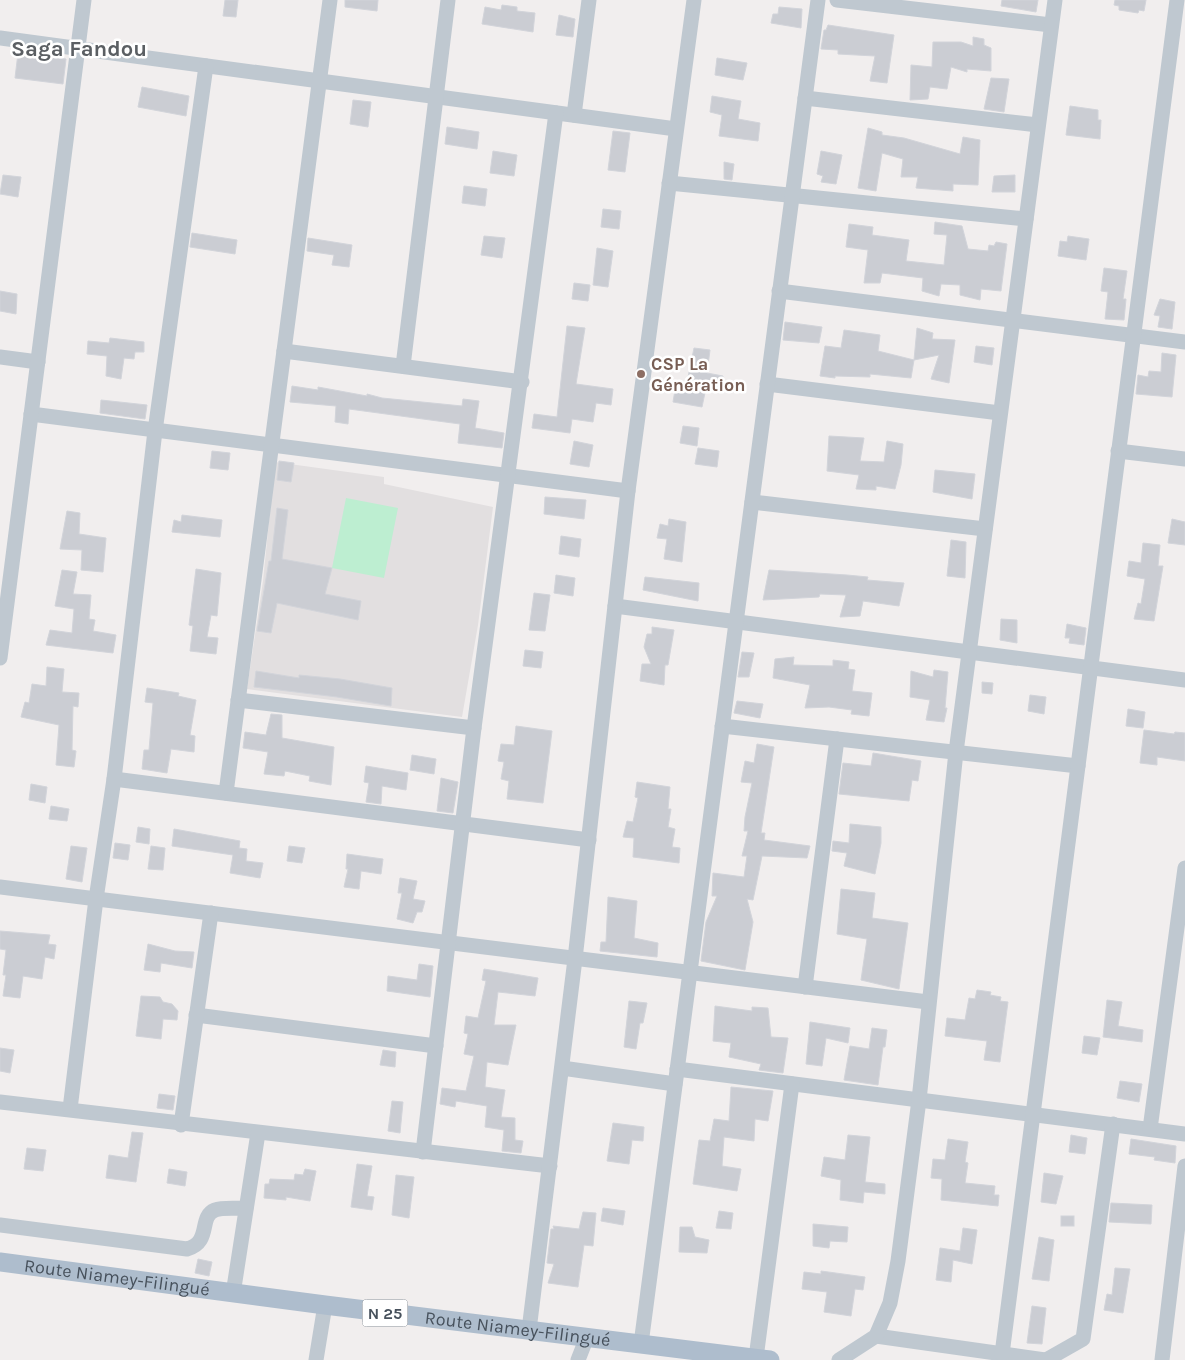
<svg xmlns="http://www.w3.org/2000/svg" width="1185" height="1360" viewBox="0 0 1185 1360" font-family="Karla,sans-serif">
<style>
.education{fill:#e2dfe0}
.green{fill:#bdeed1}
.building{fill:#cbcdd3;stroke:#d2d4da}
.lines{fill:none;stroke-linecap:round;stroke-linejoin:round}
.minor{stroke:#bfc8d0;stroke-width:15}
.major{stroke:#aebdcd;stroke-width:19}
.education-dot{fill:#8d6e63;stroke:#fff;stroke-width:2}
.labels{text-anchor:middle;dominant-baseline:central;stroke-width:5;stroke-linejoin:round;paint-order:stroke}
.shield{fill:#fff;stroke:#7e858d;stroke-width:1}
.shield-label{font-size:16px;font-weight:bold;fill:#47515c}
.education-label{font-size:18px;font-weight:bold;fill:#785e54;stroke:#fff;text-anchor:start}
.street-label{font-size:18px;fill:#47515c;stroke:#fff}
.district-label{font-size:22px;font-weight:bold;fill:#5b5f63;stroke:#fff}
</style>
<rect width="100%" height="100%" fill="#f1eeee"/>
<path class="education" d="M275,462L384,477V484L493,507L478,625L462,717L247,689L263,581Z"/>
<path class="green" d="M346,498L398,508L384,578L332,568Z"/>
<g class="building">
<path d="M225,0H238L236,17L223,16Z"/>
<path d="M345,0H378L377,11L345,7Z"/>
<path d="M1002,0H1038L1036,12L1001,6Z"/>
<path d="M1115,0H1146L1144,11L1139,10L1138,13L1119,10V6L1114,5Z"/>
<path d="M502,5L517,7V11L535,13L533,32L482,24L485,7L501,10Z"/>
<path d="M779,7L802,9L801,28L771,23L773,14H778Z"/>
<path d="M559,15L575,19L573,37L556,35Z"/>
<path d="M828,25L894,35L887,83L870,81L875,56L838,54V50L821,49L824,30H826Z"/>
<path d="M973,37L984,39V45L991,48V71L967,69V72L951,67L947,89L930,87L928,99L910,100L911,65L932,67L933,42H961L973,46Z"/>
<path d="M18,53L66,59L63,84L15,78Z"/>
<path d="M717,58L747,63L743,80L715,75Z"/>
<path d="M991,78L1009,79L1004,112L984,109Z"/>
<path d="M142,87L189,96L186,116L138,107Z"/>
<path d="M712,96L741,101L738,119L760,123L758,141L719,136L722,115L710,112Z"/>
<path d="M353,100L371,102L368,127L350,124Z"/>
<path d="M1070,106L1098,110V120H1101L1100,139L1066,135Z"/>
<path d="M447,127L479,132L477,149L445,144Z"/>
<path d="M868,128L882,132V135L904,138L960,154L963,137L980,140L978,185L953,184V191L916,188L918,177H901L903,159L882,153L876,191L858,188Z"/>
<path d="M613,131L630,133L625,172L608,170Z"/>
<path d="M493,151L517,155L514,176L490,173Z"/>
<path d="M821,151L842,155L836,184L821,182L823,176L817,174Z"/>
<path d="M724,162L734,164L732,180L724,179Z"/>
<path d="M3,175L21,177L18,197L0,194Z"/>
<path d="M1015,175V192H992L994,176Z"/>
<path d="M464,186L487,189L485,206L462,203Z"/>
<path d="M603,209L621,211L619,229L601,227Z"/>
<path d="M935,222L962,226L968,249L988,251L989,245L994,246L996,242L1007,244L1001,291L981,289L980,300L960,295V285L941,284L939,296L922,291L923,278L882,273L880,283H864L868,250L846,247L849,224L873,227L872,235L909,240L906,261L944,265L947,235L934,234Z"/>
<path d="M192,233L237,240L235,254L190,247Z"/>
<path d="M484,236L505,238L502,258L481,255Z"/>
<path d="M1068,236L1089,239L1086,260L1058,256L1060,241L1067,242Z"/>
<path d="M308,238L352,245L349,267L332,265L334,255L307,251Z"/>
<path d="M597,248L613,251L608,287L593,285Z"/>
<path d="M1104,268L1127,271L1123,299H1126L1124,320L1105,319L1108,292L1101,291Z"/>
<path d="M574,283L590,285L588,301L572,299Z"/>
<path d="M0,291L17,294L16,314L0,311Z"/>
<path d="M1160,299L1175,302L1172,329L1158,327L1160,316L1154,315Z"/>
<path d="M785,322L822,327L819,343L783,340Z"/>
<path d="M567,326L585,328L576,384L613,389L611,405L596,403L593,422L572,419L570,433L532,428L534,414L557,417Z"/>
<path d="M917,328L933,333L932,339L955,340L949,383L931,379L939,355L914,360Z"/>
<path d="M844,330L880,335L878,351L914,360L911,378L870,374V377L835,376V378L820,376L825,346L841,348Z"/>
<path d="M110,338L144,342V352H135L134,359L124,358L121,379L106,376L107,356L87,354L88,341L109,343Z"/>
<path d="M976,346L994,348L992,365L974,362Z"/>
<path d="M694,348L710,350L707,373L723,376L720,390L706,388L702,407L673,402L676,384L686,387Z"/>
<path d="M1162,353L1176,355L1172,397L1136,394L1138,375L1148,377L1149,371L1161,372Z"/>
<path d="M292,386L318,390V387L367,396V394L382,398L462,406L463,399L479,401L475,428L504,433L502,448L458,443L460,424L349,409L348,424L335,422L336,406L290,402Z"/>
<path d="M101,400L147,405L145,419L100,413Z"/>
<path d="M683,426L699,428L697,446L680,443Z"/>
<path d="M829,436L864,438L860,461L884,462L887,441L903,444L901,465L895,489L876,486V490L856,489L859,475L827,471Z"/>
<path d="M574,441L593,445L589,467L570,464Z"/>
<path d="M698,448L719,451L717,467L695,464Z"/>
<path d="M212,451L230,453L228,470L210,468Z"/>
<path d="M279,461L294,463L291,482L277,480Z"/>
<path d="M935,470L975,474L972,499L933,492Z"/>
<path d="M545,497L586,500L584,519L544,514Z"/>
<path d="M277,508L288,510L282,559L332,568L325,594L361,601L358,620L277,603L271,633L257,631L269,561H271Z"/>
<path d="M67,511L80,513L79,534L106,538L103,572L81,570L82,550L60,549Z"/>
<path d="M182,515L222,520L220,537L172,532L174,520L181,522Z"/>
<path d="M669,519L686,522L682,562L664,559L667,539L657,538L660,524L668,526Z"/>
<path d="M1172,519L1185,522V545L1168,543Z"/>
<path d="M561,536L581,539L579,557L559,554Z"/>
<path d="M951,540L966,542L965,578L947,576Z"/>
<path d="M1143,543L1160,545L1158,566H1163L1154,621L1134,619L1138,603L1141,604L1145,579L1127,576L1129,561L1141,563Z"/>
<path d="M196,569L221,573L217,616L211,615L207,637L218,638L216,654L190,651L193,626L189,625Z"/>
<path d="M62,570L77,572L73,594L91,595L89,619L95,620L93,631L116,635L113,653L46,645L50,630L72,633L74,609L55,606Z"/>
<path d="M769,570L847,575L868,577L867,580L904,583L899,606L863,601L860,616L840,617L846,595L820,594L819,597L763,600Z"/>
<path d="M556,575L575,578L573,596L554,593Z"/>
<path d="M645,577L699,583L698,601L643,590Z"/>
<path d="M534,593L550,595L545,631L529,630Z"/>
<path d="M1001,619L1017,620V643L1000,640Z"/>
<path d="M1067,624L1086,628L1084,645L1069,643L1070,638H1065Z"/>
<path d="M652,627L674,630L668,665H665L664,685L640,681L642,664H651L644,647L647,634H652Z"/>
<path d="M525,650L543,652L541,668L523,666Z"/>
<path d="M742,652L754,653L749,677H738Z"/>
<path d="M794,657L793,665L833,666V660L849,662L848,669L855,670L852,691L872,693L869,716L851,714L852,710L829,707L805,708L810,685L773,678L775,659Z"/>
<path d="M47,667L64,669L62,692L79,693L78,707L73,706L72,750L76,751L74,767L56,765L59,725L21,717L25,702L29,703L32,684L46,686Z"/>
<path d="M934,670L948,672L945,708H947L944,722L926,720L930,700L910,697L911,671L933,677Z"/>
<path d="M256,671L299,678V675L340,679L392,688L391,706L337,697L254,687Z"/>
<path d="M982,682L993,683L992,694L982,693Z"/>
<path d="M147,688L179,693L178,696L196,700L190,735L195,736L194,752L171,749L167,773L142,769L144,750H149L153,703L145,702Z"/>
<path d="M1030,695L1046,697L1044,714L1028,711Z"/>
<path d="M737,701L763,704L760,718L734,713Z"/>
<path d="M1128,709L1145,712L1143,728L1126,726Z"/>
<path d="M271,714L282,715V738L334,747L331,785L309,781L310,776L285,771L284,776L264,774L268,752L243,748L245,732L266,735Z"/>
<path d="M516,726L552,731L543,803L507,799L509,781L501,779L504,762L498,761L501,744L514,745Z"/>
<path d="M1144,730L1174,734L1175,732L1185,733V761L1157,757V765L1140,763Z"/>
<path d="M757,744L774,747L761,833H765L764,840L810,846L807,858L762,856L753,900L747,899L753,922L745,970L701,961L706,922L717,896H712L713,873L744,877L747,856H742L748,831H744L745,817L752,783L741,782L745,761L754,763Z"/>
<path d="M873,753L921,761L918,781L912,780L909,801L839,794L843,763L871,766Z"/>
<path d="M412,755L436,759L434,774L410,770Z"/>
<path d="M366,766L408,773L406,790L382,786L381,804L366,802L369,783L364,782Z"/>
<path d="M441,778L458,782L453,813L437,811Z"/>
<path d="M637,782L670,787L668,809H671L668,827L675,829L672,847L680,848L679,863L633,857L634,838L623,837L627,821L633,822L638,798L635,797Z"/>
<path d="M31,784L47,787L45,803L29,800Z"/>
<path d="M51,806L69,809L67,821L49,819Z"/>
<path d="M850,824L881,827V843L875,874L844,866L847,853L832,851L833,841L849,843Z"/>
<path d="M138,827L150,829L149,844L136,842Z"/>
<path d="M174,829L240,841L239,848L247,849L246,861L263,863L260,878L230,873L233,855L172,846Z"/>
<path d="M115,843L130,845L128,860L113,858Z"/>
<path d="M71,846L87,848L82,882L66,879Z"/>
<path d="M151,846L165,848L163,870L148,869Z"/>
<path d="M289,846L305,848L302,863L287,861Z"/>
<path d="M347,854L383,859L381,874L361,871L359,889L344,887L348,869H346Z"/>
<path d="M400,878L417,881L413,899L425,901L422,912H417L413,923L397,919L402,893H398Z"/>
<path d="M841,889L875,893L872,918L908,923L899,989L861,980L867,939L837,934Z"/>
<path d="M608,897L637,901L634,938L658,943L657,957L600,951L601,942H606Z"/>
<path d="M0,931L50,935L48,944L56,945L54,959L45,957L42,979L23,976L20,998L3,996L6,975H3L6,950L0,949Z"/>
<path d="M148,944L175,951L194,952L192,968L161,963L160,972L144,970Z"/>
<path d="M419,964L433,966L430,997L387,991L388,976L417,980Z"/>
<path d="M484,969L538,978L535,996L498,992L494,1025H516L508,1065L487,1062L485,1087L505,1090L501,1117L515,1118V1140L523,1141L521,1153L502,1151L504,1130L485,1127L487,1106L456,1101L455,1107L440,1104L442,1088L466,1091L474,1056L464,1054L468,1034L464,1033L466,1016L478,1018L486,981L482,980Z"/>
<path d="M977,990L991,992L990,995L1001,997L1000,1001L1008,1002L1000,1062L984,1060L987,1041L945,1036L947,1018L965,1020L969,998L975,999Z"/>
<path d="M141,996L160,997L163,1002L172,1004L178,1011L177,1020L163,1019L161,1039L136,1036Z"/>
<path d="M1107,1000L1122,1002L1118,1026L1143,1030L1142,1042L1103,1037Z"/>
<path d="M629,1001L647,1003L643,1023H640L636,1049L624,1047Z"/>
<path d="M715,1006L752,1011V1007L768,1008L771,1037L788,1038L783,1073L759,1070L761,1064L729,1057L731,1043L713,1041Z"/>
<path d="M810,1022L850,1028L848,1043L826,1038L822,1066L806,1064Z"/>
<path d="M872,1028L887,1030L885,1047H883L878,1085L844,1080L850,1046L869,1049Z"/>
<path d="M1084,1036L1100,1038L1097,1055L1082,1053Z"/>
<path d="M0,1048L14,1050L10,1073L0,1071Z"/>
<path d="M383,1050L396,1052L395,1067L380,1065Z"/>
<path d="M1120,1081L1142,1084L1139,1102L1117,1098Z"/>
<path d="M731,1087L773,1091L768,1121L755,1119L754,1141L724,1137L722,1166L741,1169L737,1191L693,1184L699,1140L710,1141L714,1119L729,1121Z"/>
<path d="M159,1094L175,1096L173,1110L157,1108Z"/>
<path d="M392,1101L403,1102L400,1133L388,1131Z"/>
<path d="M613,1123L644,1127L643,1141L632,1140L629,1164L607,1161Z"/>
<path d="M132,1132L143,1133L136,1182L106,1178L109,1155L128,1158Z"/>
<path d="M848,1135L870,1137L865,1182L885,1184V1194L864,1192L863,1203L840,1200L841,1180L821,1176L824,1157L845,1160Z"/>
<path d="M1071,1135L1087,1138L1085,1154L1069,1152Z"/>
<path d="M948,1139L968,1142L965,1162L968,1163L965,1183L995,1186L994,1195H999L998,1206L941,1200L942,1179L931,1178L933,1159L945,1160Z"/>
<path d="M1131,1139L1176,1146L1175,1163L1154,1160L1155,1157L1129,1154Z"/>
<path d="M27,1148L46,1150L43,1171L24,1169Z"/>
<path d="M357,1164L372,1166L367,1196L374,1197L372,1210L351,1207Z"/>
<path d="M169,1169L187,1172L185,1186L167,1183Z"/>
<path d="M305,1169L316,1171L310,1201L286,1197V1200L264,1198L265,1184H269L270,1179L294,1180L295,1174L303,1175Z"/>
<path d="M1044,1173L1063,1176L1056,1204L1041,1202Z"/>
<path d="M396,1175L414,1177L409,1218L392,1215Z"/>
<path d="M1111,1203L1152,1205L1151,1224L1109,1222Z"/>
<path d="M603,1208L625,1211L623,1225L601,1221Z"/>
<path d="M719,1211L733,1213L731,1229L716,1228Z"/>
<path d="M583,1212L596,1213L593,1246L584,1245L578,1287L548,1283L554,1264L547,1263L551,1229H554L553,1226L579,1229Z"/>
<rect x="1061" y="1216" width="13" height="10"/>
<path d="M813,1224L848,1227L847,1242L830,1241L829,1248L813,1246Z"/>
<path d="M680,1227H692L695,1237L709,1240L707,1253L679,1252Z"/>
<path d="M963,1228L977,1230L972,1264L953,1260L951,1282L936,1280L940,1248L960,1251Z"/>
<path d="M1039,1237L1054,1240L1049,1281L1032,1279Z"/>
<path d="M198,1259L212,1262L209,1276L195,1273Z"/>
<path d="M1115,1268L1130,1269L1123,1313L1104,1310L1107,1294L1112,1295Z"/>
<path d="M821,1271L865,1277L863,1290L855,1289L851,1316L824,1312L827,1292L802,1289L804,1272L821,1274Z"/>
<path d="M1032,1306L1046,1308L1042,1344L1027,1343Z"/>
</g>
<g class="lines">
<g class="minor">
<path d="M837,0L1051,25"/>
<path d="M0,38L676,129"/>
<path d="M805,98L1038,125"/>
<path d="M574,115L589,0"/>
<path d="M669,183L1026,219"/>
<path d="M779,291L1185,342"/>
<path d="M284,351L522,382"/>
<path d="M0,357L38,362"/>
<path d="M403,366L448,0"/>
<path d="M767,384L1000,413"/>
<path d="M31,414L628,491"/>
<path d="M1118,451L1185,459"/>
<path d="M752,502L985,529"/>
<path d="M615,606L1185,680"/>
<path d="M0,658L84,0"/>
<path d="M238,700L474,728"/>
<path d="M722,726L1078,766"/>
<path d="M114,779L589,840"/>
<path d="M226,793L330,0"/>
<path d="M0,887L928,1002"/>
<path d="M805,987L837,739"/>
<path d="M196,1015L436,1046"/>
<path d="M562,1068L675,1084"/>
<path d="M677,1069L1185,1134"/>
<path d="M0,1102L550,1166"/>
<path d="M70,1109L96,899L114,779L155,431L206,66"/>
<path d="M181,1125L211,913"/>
<path d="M1150,1129L1185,868"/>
<path d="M423,1152L474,728L556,113"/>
<path d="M0,1225L187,1249C212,1242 198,1217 215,1210C223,1207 237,1209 246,1208"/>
<path d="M233,1294L258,1133"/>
<path d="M529,1330L575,959L628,491L694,0"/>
<path d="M876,1336L1045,1360"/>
<path d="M641,1344L818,0"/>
<path d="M1002,1354L1177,0"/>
<path d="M756,1358L792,1084"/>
<path d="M316,1360L325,1305"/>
<path d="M578,1360L587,1337"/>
<path d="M839,1360L876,1336L890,1303L898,1261L919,1100L956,752L1055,0"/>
<path d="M1046,1360L1083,1339L1113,1124"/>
<path d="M1162,1360L1185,1166"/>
</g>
<path class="major" id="s1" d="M0,1262L325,1305L770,1360"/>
</g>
<circle class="education-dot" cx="641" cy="374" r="5"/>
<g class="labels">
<rect class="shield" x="362.5" y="1299.5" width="45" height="27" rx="4"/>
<g class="shield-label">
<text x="385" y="1313">N 25</text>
</g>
<g class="education-label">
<text x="651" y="364">CSP La<tspan x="651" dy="21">Génération</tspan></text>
</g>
<g class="street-label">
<text stroke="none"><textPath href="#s1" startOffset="118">Route Niamey-Filingué</textPath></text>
<text stroke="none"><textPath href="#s1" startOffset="522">Route Niamey-Filingué</textPath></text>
</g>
<g class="district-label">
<text x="79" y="49">Saga Fandou</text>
</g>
</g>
</svg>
